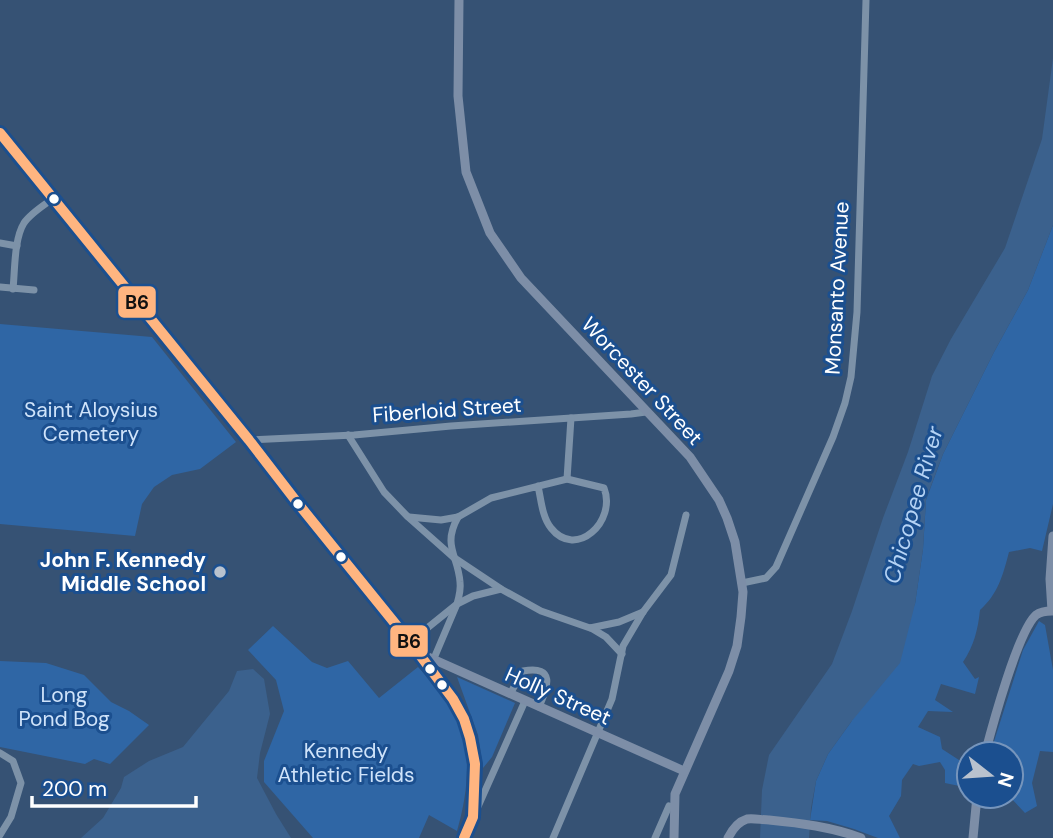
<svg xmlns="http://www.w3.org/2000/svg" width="1053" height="838" viewBox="0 0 1053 838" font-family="'DM Sans',sans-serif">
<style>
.green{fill:#2f66a5}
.water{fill:#3b618d}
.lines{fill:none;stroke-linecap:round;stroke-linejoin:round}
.minor{stroke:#7d92a8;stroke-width:7}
.major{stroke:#7d8ea7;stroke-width:9}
.bus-1-casing{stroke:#1b4f8f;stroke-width:16}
.bus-1{stroke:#ffb580;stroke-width:10}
.bus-dot{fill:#fff;stroke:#1b4f8f;stroke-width:2.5}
.poi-dot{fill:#b9c2ce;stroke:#1b4f8f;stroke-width:2.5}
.labels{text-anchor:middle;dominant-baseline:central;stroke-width:6;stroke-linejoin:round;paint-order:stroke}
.street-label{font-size:21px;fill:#fff;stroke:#1b4f8f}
.park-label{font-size:21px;fill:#cfe3fa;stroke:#1b4f8f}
.poi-label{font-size:21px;font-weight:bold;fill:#fff;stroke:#1b4f8f;text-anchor:end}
.water-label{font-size:23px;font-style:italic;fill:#b5d3f5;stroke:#1b4f8f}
.line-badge{stroke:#1b4f8f;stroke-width:2.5}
.pale-badge-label{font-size:19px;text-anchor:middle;font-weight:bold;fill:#111}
</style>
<rect width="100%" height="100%" fill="#365274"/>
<g class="green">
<path d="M1053,225V504L1042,551L1030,548L1009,552C1003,575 998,594 980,610C978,629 974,646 963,662L975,679L979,677L975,694L941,684L935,700L953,712L928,711L918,727L940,737L942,749L959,760L969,763V788L945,783V770L940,762L919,766L913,764L902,780L901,796L889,816L900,838H878L854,829L827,821L810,820L816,781L828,754L851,722L915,604L923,549L926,500L943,454L994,352L1028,290Z"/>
<path d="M0,324L152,337L236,442L200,469L172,475L154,487L142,504L135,536L0,524Z"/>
<path d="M1039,621L1045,625L1053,670V752L1040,751L1032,783L1037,806L1025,813L1009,796H1011V754H990L1023,650Z"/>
<path d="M273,626L312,662L327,668L348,661L379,698L418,667C429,679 441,690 450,704C474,741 469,790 457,831L429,815L419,838H313L264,782V761L284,711L276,680L248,650Z"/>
<path d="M0,661L46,663L84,675L111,702L129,711L149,725L110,764L94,759L85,764L0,747Z"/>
<path d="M457,677L515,703L492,757L483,768L478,735Z"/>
</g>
<g class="water">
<path d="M1053,58V225L1028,290L994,352L943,454L926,499L923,549L915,604L900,663L851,722L828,754L816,781L811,808L809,838H760L762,790L769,755L832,664L852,611L883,518L908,452L932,376L951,339L1005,248L1042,139Z"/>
<path d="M253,669L264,679L270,714L260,753L257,778L276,814L291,838H81L103,818L121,788L124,777L149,761L183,747L229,691L237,671Z"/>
</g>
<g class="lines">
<g class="minor">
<path d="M0,243L17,246"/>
<path d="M0,287L34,290"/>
<path d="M13,289C15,270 14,239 24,223C31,213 44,205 54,198"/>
<path d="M348,435L384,492L408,517L453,557L501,589L541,611L590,628L619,622L643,612"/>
<path d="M249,440L354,435L451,426L631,414L646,412"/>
<path d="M567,479L571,418"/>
<path d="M409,517L441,520L458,517L491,498L567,479L604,488C617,521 576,560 551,528C542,517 541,499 538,486"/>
<path d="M742,583L766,578L776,567L833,437L845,403L851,377L857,312L866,0"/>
<path d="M591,628L606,637L622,654"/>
<path d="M410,642L457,604C459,597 461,589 460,582C458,555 442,546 458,517"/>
<path d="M417,652C427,667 441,680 451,695C476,732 475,775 473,817"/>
<path d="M432,663L457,604L473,596L501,589"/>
<path d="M510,694L523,671C557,665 547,688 539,707"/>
<path d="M0,753L13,761L21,783L11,817L0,835"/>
<path d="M464,838L525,701"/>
<path d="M553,838L612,699L623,646L643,612L671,575L686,515"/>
<path d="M655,838L669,806"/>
</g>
<g class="major">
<path d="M459,0L458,96L466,172L490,233L521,278L690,457L719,500L727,518L735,542L743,592L741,617L737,646L729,671L675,794L674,838"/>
<path d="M0,133L249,440L417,652L684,771"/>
<path d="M985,754C992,727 1018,631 1036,615C1040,612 1046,611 1052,611L1050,579L1053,536"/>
<path d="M728,838C732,830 737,822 747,819C754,818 762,820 769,820C800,823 832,827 861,838"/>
<path d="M973,838L977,796"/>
</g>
<defs>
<path id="bus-1" d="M0,133L249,440L296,501L410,642L453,699L464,719L470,738L475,764L473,817L464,838"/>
</defs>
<use href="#bus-1" class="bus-1-casing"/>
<use href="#bus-1" class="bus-1"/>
</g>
<g class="bus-dot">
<circle cx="54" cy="199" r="6"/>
<circle cx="298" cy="504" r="6"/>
<circle cx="341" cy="557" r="6"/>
<circle cx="430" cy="669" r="6"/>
<circle cx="442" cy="685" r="6"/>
</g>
<circle class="poi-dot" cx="220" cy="572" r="7"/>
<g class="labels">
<g class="street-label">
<text transform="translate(837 288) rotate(-87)">Monsanto Avenue</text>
<text transform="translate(642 381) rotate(47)">Worcester Street</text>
<text transform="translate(447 410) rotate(-4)">Fiberloid Street</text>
<text transform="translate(558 696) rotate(24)">Holly Street</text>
</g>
<g class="park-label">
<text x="91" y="410">Saint Aloysius<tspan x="91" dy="24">Cemetery</tspan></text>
<text x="64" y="695">Long<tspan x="64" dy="24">Pond Bog</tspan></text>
<text x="346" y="751">Kennedy<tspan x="346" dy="24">Athletic Fields</tspan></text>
</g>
<g class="poi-label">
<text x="206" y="560">John F. Kennedy<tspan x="206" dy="24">Middle School</tspan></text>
</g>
<g class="water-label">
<text transform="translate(913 505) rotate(-74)">Chicopee River</text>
</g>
</g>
<g class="line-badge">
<rect x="117" y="285" width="40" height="34" rx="7" fill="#ffb580"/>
<rect x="389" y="624" width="40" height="34" rx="7" fill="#ffb580"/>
</g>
<g class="pale-badge-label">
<text x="137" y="309">B6</text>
<text x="409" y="648">B6</text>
</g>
<g transform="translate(990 775) rotate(107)"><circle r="33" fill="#1b4f8f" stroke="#7695bc" stroke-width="2"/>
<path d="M0-5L12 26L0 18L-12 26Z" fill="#b9c2ce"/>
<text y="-10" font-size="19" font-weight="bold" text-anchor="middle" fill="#ffffff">N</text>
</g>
<path d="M32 796v10h164v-10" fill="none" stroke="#ffffff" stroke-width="3.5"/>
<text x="42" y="796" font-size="21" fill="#ffffff" stroke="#1b4f8f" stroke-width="5" paint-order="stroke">200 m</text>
</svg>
